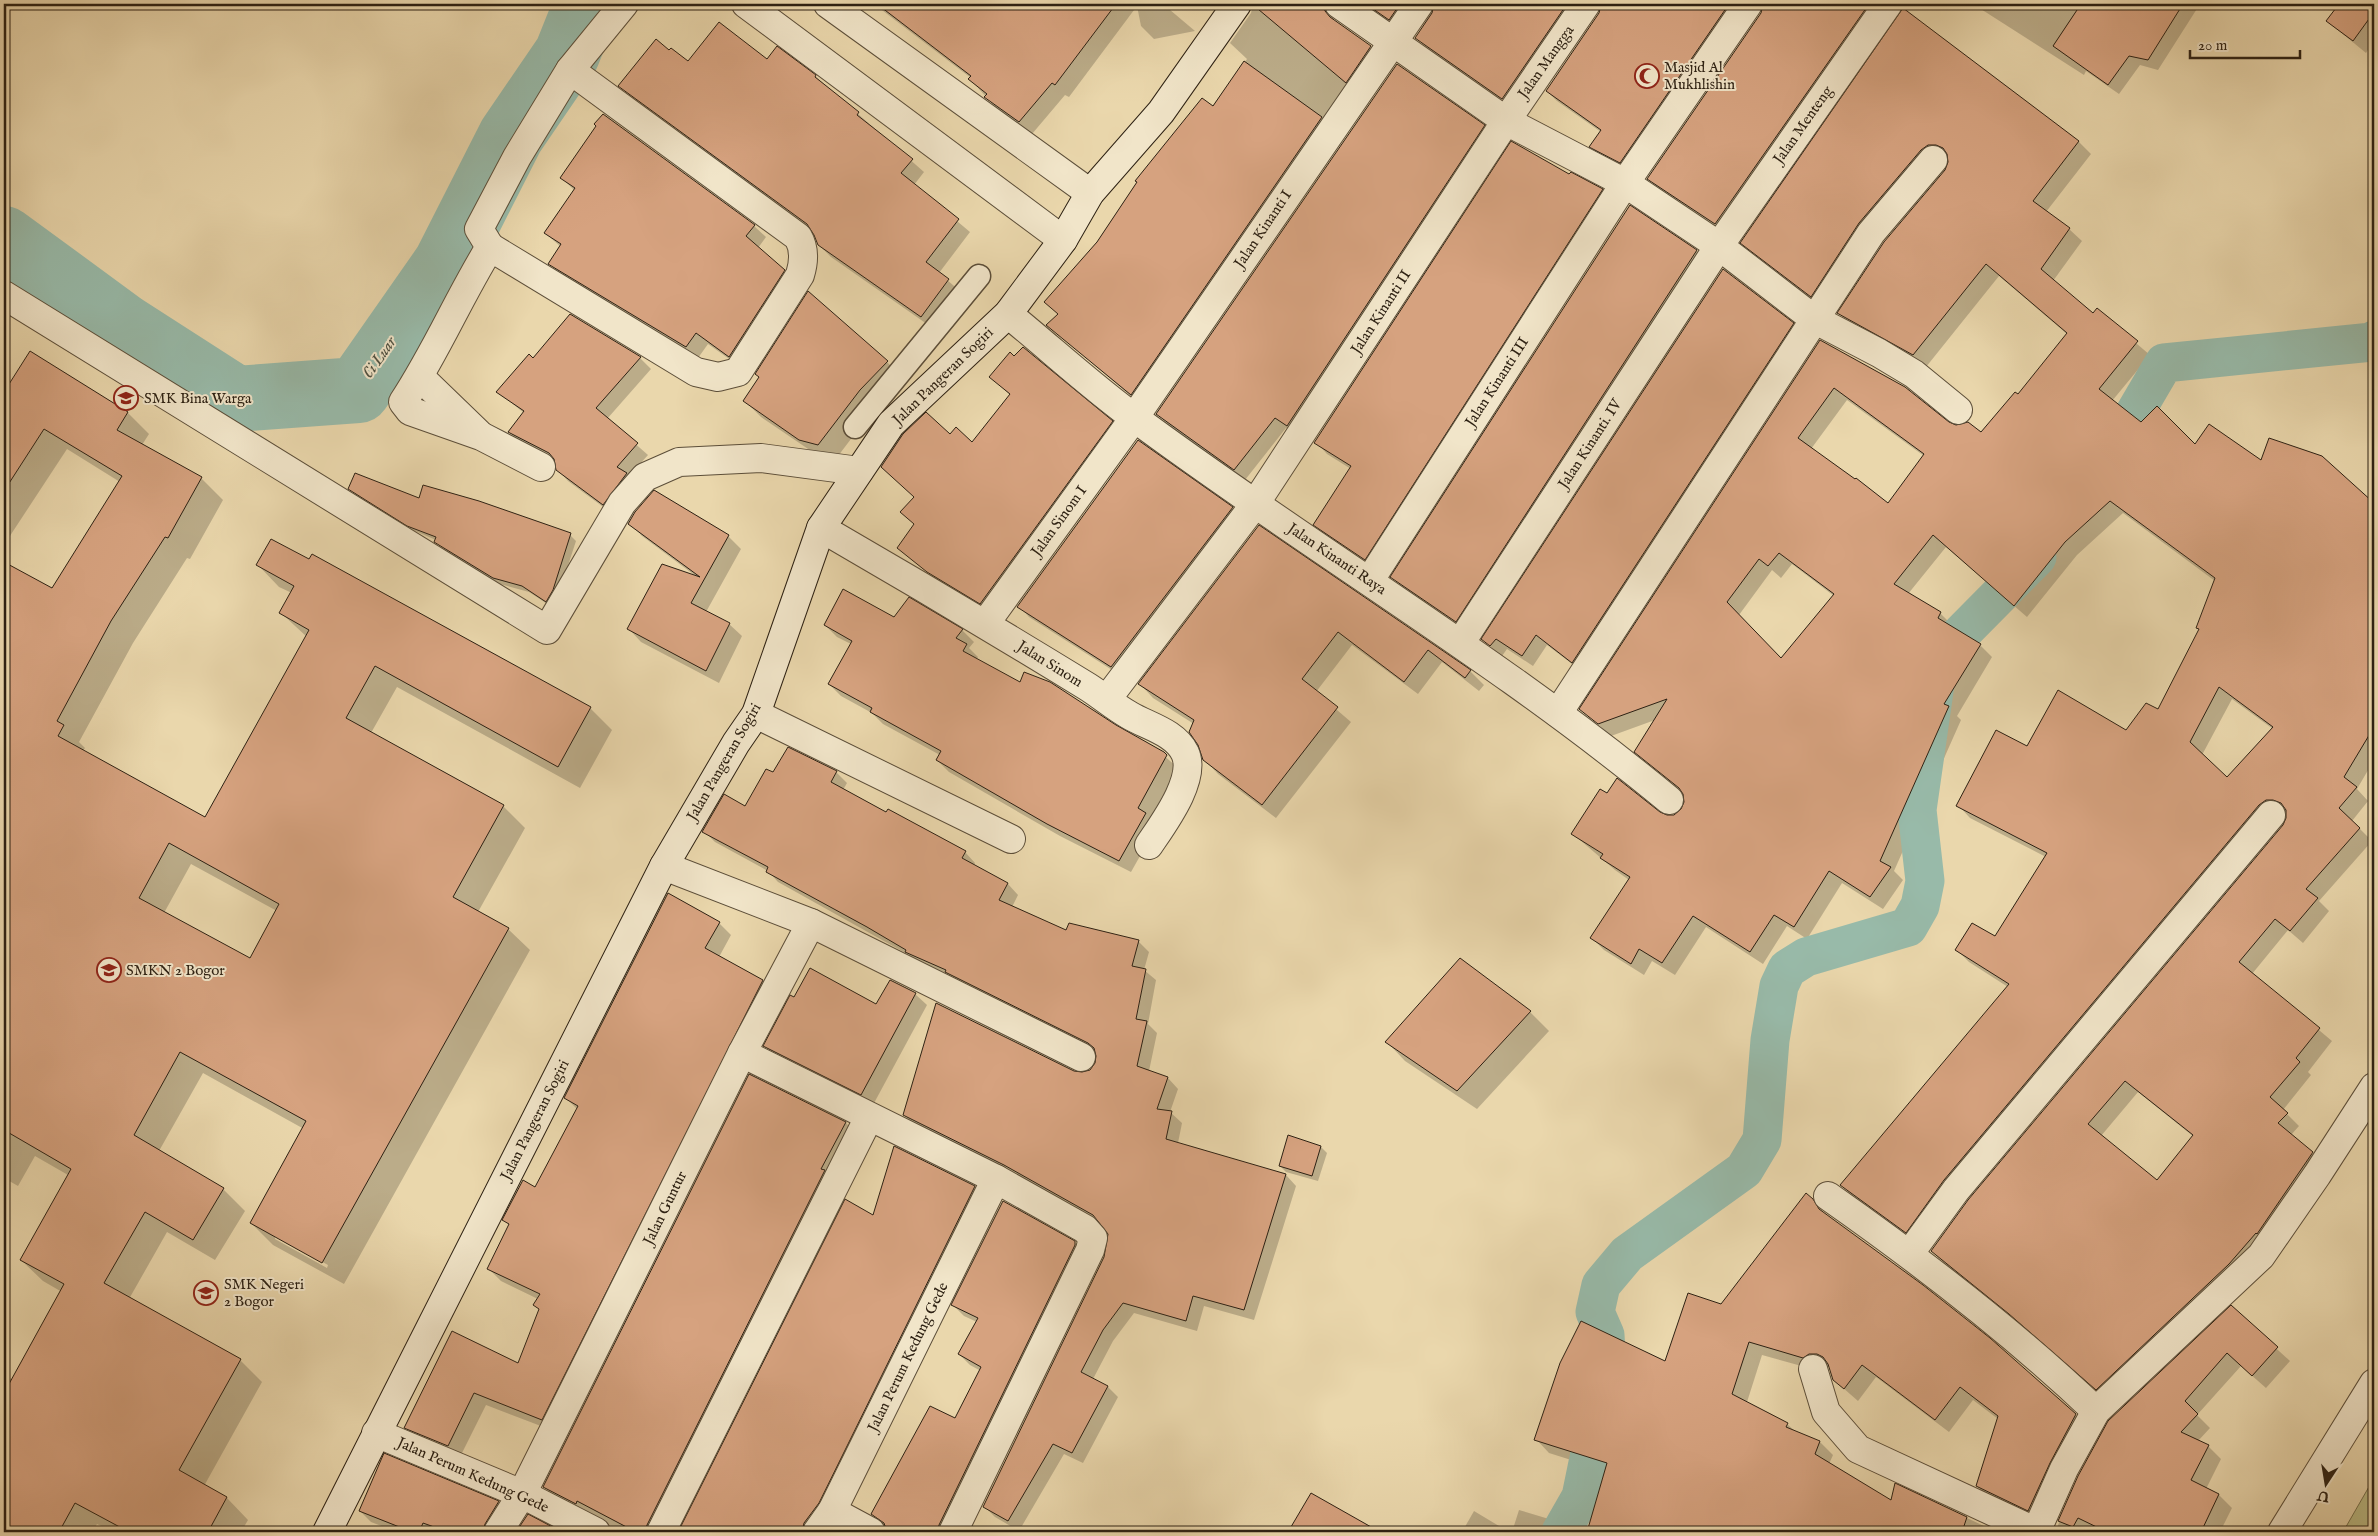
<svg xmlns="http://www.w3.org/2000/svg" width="2378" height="1536" viewBox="0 0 2378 1536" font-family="'IM FELL English',serif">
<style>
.green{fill:#bcbd86;stroke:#746f4c}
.shadow{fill:#0003;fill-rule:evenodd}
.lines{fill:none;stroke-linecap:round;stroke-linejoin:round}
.canal{stroke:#98baa9;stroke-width:39}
.river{stroke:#98baa9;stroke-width:66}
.building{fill:#d6a27f;stroke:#2d2113;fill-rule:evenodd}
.lane-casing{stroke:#5c4e39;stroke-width:25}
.street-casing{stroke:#5c4e39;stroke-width:30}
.secondary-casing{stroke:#2d2113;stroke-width:30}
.lane{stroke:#f1e5c9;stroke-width:22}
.street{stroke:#f1e5c9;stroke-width:28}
.secondary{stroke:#f1e5c9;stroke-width:28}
.labels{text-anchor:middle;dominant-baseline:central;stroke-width:4;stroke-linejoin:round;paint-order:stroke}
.street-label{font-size:15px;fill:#2d2113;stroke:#f1e5c9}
.poi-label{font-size:15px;fill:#2d2113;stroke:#f1e5c9;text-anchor:start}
.water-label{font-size:16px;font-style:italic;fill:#4d4f40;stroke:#f1e5c9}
</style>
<rect width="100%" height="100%" fill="#ead7ac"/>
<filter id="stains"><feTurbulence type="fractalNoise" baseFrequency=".004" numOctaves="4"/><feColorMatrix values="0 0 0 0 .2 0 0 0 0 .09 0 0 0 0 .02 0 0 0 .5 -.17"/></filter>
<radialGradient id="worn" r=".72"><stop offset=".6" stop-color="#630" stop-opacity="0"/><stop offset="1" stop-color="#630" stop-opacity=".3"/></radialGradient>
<path class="green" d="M2374,1478V1532H2343Z"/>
<g class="shadow">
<path d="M874,4H1163L1195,31L1154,39L1141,26L1137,6L1069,97L1065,95L1032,134L998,110L970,79L971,78Z"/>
<path d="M1253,4H1339L1333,14L1334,20L1381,57L1141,405L1048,325L1059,314L1247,59L1230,43L1251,13Z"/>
<path d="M1363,4H1420L1400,29Z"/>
<path d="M1435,4H1585L1513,108L1427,48L1416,38Z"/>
<path d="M1603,4H1747L1631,172L1601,157L1590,146L1601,132L1557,101L1547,91L1600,13Z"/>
<path d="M1764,4H1888L1726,234L1659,189L1648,179L1762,13Z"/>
<path d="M1973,4H2084L2099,13L2105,4H2200L2158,70L2140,65L2119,94L2086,71L2084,75Z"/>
<path d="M2341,4H2374V41L2366,53L2327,21Z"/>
<path d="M1903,10L2079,142L2091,154L2046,212L2069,229L2082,241L2053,281L2093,315L2097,310L2150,355L2112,401L2141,424L2195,446L2262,462L2321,457L2374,504V760L2357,789L2368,801L2352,821L2372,841L2319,901L2329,911L2303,943L2288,930L2252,974L2332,1041L2308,1072L2311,1075L2283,1110L2299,1126L2291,1135L2325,1165L2271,1245L2109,1401L2024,1326L1945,1264L1932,1251L2284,826L2288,818L2287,812H2279L1919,1244L1854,1198L1841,1185L2008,987L1969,962L1957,950L1995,938L2046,857L1970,818L1958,805L2028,748L2126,732L2159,711L2200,630L2197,628L2215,581L2123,513L2077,555L2027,617L1946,547L1908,594L1940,613L1953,626L1952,628L1980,645L1992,657L1957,716L1961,720L1894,871L1903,880L1883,909L1842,883L1807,939L1787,926L1763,964L1706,927L1675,975L1652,961L1644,975L1604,950L1591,937L1629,880L1615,870L1573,834L1659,813L1667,817L1676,816L1682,811L1686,802L1685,794L1635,752L1655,720L1611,736L1581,709L1820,341L1948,423L1982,433L2018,396L2067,334L1999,276L1926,367L1851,326L1839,313L1946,170L1950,162L1949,157H1941L1824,308L1755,255L1742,243ZM1847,400L1924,456L1888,505L1811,449ZM1792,564L1834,596L1781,659L1739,615L1772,570L1781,578ZM2232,699L2273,729L2227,779L2202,755ZM2138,1092L2194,1137L2157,1182L2101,1136Z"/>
<path d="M670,52L689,63L767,61L815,76L924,172L914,185L970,232L939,273L961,292L934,329L831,257L819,245L813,231L632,98L620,86Z"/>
<path d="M1484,126L1494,137L1299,436L1286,428L1245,480L1168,424L1157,414Z"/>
<path d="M1570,176L1602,190L1613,201L1376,570L1326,536L1315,525L1351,469L1327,454L1316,442Z"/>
<path d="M562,178L754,226L766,237L758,248L796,283L742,368L708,344L698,358L562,276L550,264L561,247L545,233L575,191Z"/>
<path d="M1630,207L1697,251L1707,262L1467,632L1403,588L1392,577Z"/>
<path d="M571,316L640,358L651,369L607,419L648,455L629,476L614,515L568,481L557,469L556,461L520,443L509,432L524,413L498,392L533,359Z"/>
<path d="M1793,324L1804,335L1584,673L1547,645L1533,666L1507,649L1502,656L1494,650L1483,639Z"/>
<path d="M30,352L128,413L149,434L142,445L201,478L223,500L190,559L187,558L133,643L79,742L85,748L83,751L206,819L307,637L281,613L292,593L279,587L258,565L590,708L612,730L580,788L397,687L371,733L503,806L525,828L478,912L508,929L530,950L344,1284L273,1245L251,1223L304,1129L203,1073L159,1151L223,1189L245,1211L215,1260L167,1232L129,1299L240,1360L262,1382L204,1486L227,1498L248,1520L241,1532H113L97,1524L92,1532H4V1375L13,1380L62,1292L43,1281L21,1260L68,1175L35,1156L18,1186L4,1178V563L52,589L120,482L67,449L4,545V393ZM191,864L277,911L250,960L164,913ZM275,1236L328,1265L327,1268L275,1239Z"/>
<path d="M887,362L903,378L876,406L835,460L817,455L761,417L744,400Z"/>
<path d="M991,377L1112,422L1122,432L991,613L938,581L898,548L915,525V497L882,467L950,435L972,443L1010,395Z"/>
<path d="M1138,441L1232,508L1243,519L1123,677L1029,617L1019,606Z"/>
<path d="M350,489L420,500L570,535L576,541L558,596L552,607L529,592L500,584L442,548L436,542V540L415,531L356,495Z"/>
<path d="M654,492L728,536L741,549L706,612L729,624L742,636L719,683L641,642L629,629L697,577L642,536L630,523Z"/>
<path d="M1259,527L1470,671L1484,685L1479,691L1442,662L1418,694L1352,645L1316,692L1351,722L1276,818L1218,774L1204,759L1194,724L1153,698L1140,684Z"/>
<path d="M909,599L962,630L974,642L969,648L978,657L976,660L1021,684L1152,745L1178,768L1150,819L1157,826L1131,872L1060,836L949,772L937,760L940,755L883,724L872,713L841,696L829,684L851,644L837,637L825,625L894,619Z"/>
<path d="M788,748L836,772L847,783L843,790L965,852L975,863L974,866L1008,884L1018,895L1012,907L1067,932L1138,941L1149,952L1144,970L1156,980L1148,1024L1157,1033L1149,1071L1168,1078L1178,1089L1170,1112L1182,1123L1178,1143L1286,1175L1296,1186L1254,1320L1204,1306L1197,1331L1134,1313L1113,1341L1093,1379L1108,1387L1118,1397L1083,1463L1064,1454L1019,1531L995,1517L984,1506L1105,1257L1109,1233L1101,1224L1016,1176L915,1126L904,1115L1074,1072L1083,1074L1091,1071L1096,1064V1052L917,963L909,955L778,882L768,871L715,842L704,831L746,807L773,774Z"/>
<path d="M719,923L731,935L719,957L762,981L775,993L554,1431L486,1405L460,1457L417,1440L405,1427L518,1365L540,1310L534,1305L538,1299L501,1281L489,1269L510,1226L504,1220L536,1188L578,1110L566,1098Z"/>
<path d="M1460,960L1530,1012L1549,1031L1477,1109L1405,1061L1387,1042Z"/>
<path d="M915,994L927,1005L873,1105L776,1057L765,1046Z"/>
<path d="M750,1076L846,1123L857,1134L660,1532H612V1527L555,1498L544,1487Z"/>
<path d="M1321,1147L1327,1153L1318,1181L1286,1172L1280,1166Z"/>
<path d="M974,1187L985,1198L816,1532H680L846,1201L874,1216Z"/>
<path d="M1812,1200L1828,1217L1989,1339L2089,1428L2042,1523L1990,1499L1977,1486L1998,1419L1973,1400L1949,1432L1876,1377L1858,1401L1834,1380L1830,1367H1822L1816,1370L1762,1355L1747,1402L1787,1424L1796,1432L1820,1442L1833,1455L1829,1464L1891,1502L1896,1485L1997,1532H1512L1519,1510L1589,1531L1606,1471L1549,1453L1536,1439L1666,1363L1721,1306Z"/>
<path d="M1003,1202L1075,1243L1086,1254L952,1532H888L887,1527L873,1514L956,1419L981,1371L970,1365L959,1354L977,1322L964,1316L953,1305Z"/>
<path d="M2231,1307L2290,1361L2266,1388L2241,1366L2197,1415L2210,1428L2198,1441L2208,1446L2221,1459L2206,1489L2219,1495L2232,1508L2220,1532H2055L2079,1477Z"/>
<path d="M385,1455L498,1502L509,1513L499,1532H397L371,1522L360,1511Z"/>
<path d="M1311,1494L1377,1532H1290Z"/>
<path d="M1474,1511L1509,1532H1462Z"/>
</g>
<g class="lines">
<g class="canal">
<path d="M2106,462L2164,363L2372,342L2374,340"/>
<path d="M1561,1532L1581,1497L1607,1371L1605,1335L1595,1312L1601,1285L1627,1254L1744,1170L1762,1140L1770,1040L1779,986L1787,969L1806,957L1908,927L1920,906L1925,881L1917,810L1939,656L2037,557"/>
</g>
<path class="river" d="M4,239L124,327L236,399L358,390L446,264L511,136L567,54L587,4"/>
</g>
<g class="building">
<path d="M877,4H1116L1055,85L1052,83L1019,122L984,97L987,94L968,79L971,76Z"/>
<path d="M1252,4H1324L1325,11L1330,17L1371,46L1346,83Z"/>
<path d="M1366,4H1400L1389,20Z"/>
<path d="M1434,4H1567L1502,99L1415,38L1432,13Z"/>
<path d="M1601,4H1729L1620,163L1589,147L1601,130L1546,91L1599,13Z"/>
<path d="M1763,4H1869L1715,224L1647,179L1761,13Z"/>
<path d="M2081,4H2183L2148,60L2129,56L2108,85L2053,46Z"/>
<path d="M2339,4H2374V12L2353,41L2326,21Z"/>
<path d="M1903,8L2079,141L2033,201L2070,228L2041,269L2093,313L2097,308L2138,341L2099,389L2141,422L2157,406L2195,444L2209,424L2261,460L2269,438L2322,456L2374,503V727L2344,777L2357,787L2339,808L2360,828L2306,889L2318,898L2290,931L2275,919L2239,962L2320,1028L2296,1058L2300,1062L2270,1097L2288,1113L2278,1123L2313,1152L2257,1234L2256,1233L2229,1264L2096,1390L2009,1314L1931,1251L1968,1200L2283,825L2286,818V810L2281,803L2273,800H2266L2259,805L1944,1180L1906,1233L1840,1185L2009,984L1955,950L1972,923L1995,936L2047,853L1956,806L1996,730L2027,746L2058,690L2126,730L2146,703L2158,709L2199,629L2196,628L2215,578L2110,501L2065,542L2014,606L1933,535L1894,584L1941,612L1938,618L1981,644L1944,704L1949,706L1880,861L1891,867L1870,897L1829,871L1794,927L1774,915L1750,952L1693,916L1662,963L1639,949L1631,964L1590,938L1630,877L1600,858L1603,854L1571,834L1600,789L1607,793L1617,778L1660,812L1667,815H1674L1681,809L1684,802L1683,794L1679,788L1634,752L1667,699L1598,724L1579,709L1820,340L1905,387L1949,422L1956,425L1968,422L1981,432L2015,392L2018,394L2067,333L1986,264L1913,355L1837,313L1884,242L1945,170L1948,162L1947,154L1943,148L1936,145H1928L1921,150L1859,223L1811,297L1740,243ZM1834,388L1924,454L1888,503L1856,478L1855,479L1798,438ZM1779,553L1834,594L1781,658L1727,602L1759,559L1768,566ZM2219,687L2273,727L2227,777L2190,742ZM2125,1081L2193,1135L2157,1180L2088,1124Z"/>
<path d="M719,22L767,59L777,46L816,75L815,77L859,112L857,115L913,159L901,173L959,219L926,262L949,279L921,317L818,245L814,235L807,224L618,86L656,39L669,50L671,48L688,61Z"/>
<path d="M1244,61L1322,117L1131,395L1046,325L1058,314L1044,302L1097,242L1137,182L1135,181L1202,98L1213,106Z"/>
<path d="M1397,64L1485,125L1287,426L1275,418L1234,470L1156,414Z"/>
<path d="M603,114L755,225L746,236L785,270L729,357L696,333L686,347L548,264L561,244L544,233L575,188L560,178L596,126L594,124Z"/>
<path d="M1511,141L1569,174L1571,172L1603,189L1365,560L1313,525L1351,466L1314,443Z"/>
<path d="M1630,205L1697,250L1456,622L1390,577Z"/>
<path d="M1723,269L1794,323L1572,663L1536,635L1522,656L1496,639L1490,646L1481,639Z"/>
<path d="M808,291L888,361L860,390L818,445L799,440L743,401L759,377L755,374Z"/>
<path d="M570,314L641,357L596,408L638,443L617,467L627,473L603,505L556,470L554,459L549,453L508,432L524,411L496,392L529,354L533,358Z"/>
<path d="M1023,347L1113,421L980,604L927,572L897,548L914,524L900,512L914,497L881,467L903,434L926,412L950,434L956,427L972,442L1010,394L989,377L1010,352L1014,356Z"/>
<path d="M30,351L128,412L117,430L202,477L168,538L165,537L111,621L57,721L64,725L58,736L205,817L309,630L279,613L294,586L256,565L271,539L309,559L312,554L591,707L558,767L375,666L346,718L504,805L453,897L509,928L322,1263L250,1223L306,1121L180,1052L134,1135L224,1188L193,1240L145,1212L104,1283L241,1359L179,1470L227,1497L208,1532H129L75,1503L59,1532H4V1393L64,1284L20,1260L71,1169L4,1130V562L52,588L122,476L44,429L4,491V392ZM169,843L279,904L250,958L139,898Z"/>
<path d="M1138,440L1233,507L1111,667L1017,607Z"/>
<path d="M355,473L419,498L423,485L479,501L571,533L553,590L546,602L522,586L493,578L434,542L436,537L407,526L348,489Z"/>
<path d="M654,490L729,535L691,603L730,623L706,671L627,629L662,564L700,577L628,524L635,512Z"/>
<path d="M1259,525L1471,670L1465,678L1428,650L1404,682L1338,632L1302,679L1338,707L1262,805L1203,760L1198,745L1189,732L1194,720L1138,684Z"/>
<path d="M843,589L894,617L909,597L963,629L956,638L967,644L963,651L1020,682L1024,672L1050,682L1116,725L1164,752L1167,755L1138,808L1146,813L1119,861L1047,824L936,760L941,751L870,712L872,708L828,684L852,641L824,625Z"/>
<path d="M788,747L837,771L831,782L886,812L888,809L966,851L962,858L1008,883L999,900L1066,930L1069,923L1139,940L1132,966L1146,969L1136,1019L1147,1021L1137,1066L1168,1077L1157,1109L1172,1111L1166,1139L1286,1174L1244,1310L1193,1296L1186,1321L1123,1303L1103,1330L1081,1372L1108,1386L1072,1453L1053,1444L1008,1521L983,1507L1104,1257L1108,1234L1093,1215L1004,1165L903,1115L936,1003L1074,1071L1082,1072L1090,1070L1095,1063L1096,1056L1094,1048L1088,1043L945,972L946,970L905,952L906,950L867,927L766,872L768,867L702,832L724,794L745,806L766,769L773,772Z"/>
<path d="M668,893L720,922L705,948L763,980L542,1420L474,1393L448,1446L404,1428L452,1331L518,1363L539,1309L533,1305L540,1294L487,1269L509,1224L502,1220L523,1180L535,1187L578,1106L564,1098Z"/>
<path d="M1460,958L1531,1011L1457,1091L1385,1042Z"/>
<path d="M810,968L876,1004L890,980L916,993L861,1095L763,1046L790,995L794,997Z"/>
<path d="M749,1074L846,1122L821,1169L825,1170L647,1525L645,1532H636L577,1501L576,1504L543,1487Z"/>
<path d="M1288,1135L1321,1146L1312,1176L1279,1166Z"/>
<path d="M894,1146L975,1186L819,1503L804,1523L802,1532H678L845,1199L873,1215Z"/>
<path d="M1806,1193L1813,1199L1819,1209L1923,1285L1990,1338L2076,1414L2050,1463L2028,1511L1976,1486L1998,1416L1960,1387L1935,1420L1862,1365L1844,1389L1833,1380L1828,1364L1823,1357L1817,1354H1809L1803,1358L1749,1342L1732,1394L1788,1423L1786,1427L1820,1441L1815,1454L1891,1500L1895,1483L1967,1517L1962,1532H1587L1607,1463L1534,1440L1560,1363L1581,1321L1665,1361L1688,1293L1721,1304Z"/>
<path d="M1003,1201L1075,1241V1245L939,1525L938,1532H887L884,1523L871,1514L930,1406L955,1418L981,1367L958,1354L978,1318L951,1305Z"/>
<path d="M2231,1305L2278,1347L2252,1376L2227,1353L2185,1401L2198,1414L2181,1432L2209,1445L2191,1480L2219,1494L2201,1532H2107L2078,1518L2073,1527L2058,1521L2078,1476L2108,1421Z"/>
<path d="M384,1453L499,1501L485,1524L483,1532H448L423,1523L419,1532H412L359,1511Z"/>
<path d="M1311,1493L1380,1532H1288Z"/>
<path d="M528,1514L562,1532H516Z"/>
</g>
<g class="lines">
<defs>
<path id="lane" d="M855,427L979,276"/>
<g id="street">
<path d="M746,4L1063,240"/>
<path d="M828,4L1090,193"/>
<path d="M1339,4L1506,121L1625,183L1719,246L1814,319L1879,353L1914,374L1958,410"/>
<path d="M490,247L696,372L718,377L738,372L800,275C804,262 805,249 798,237L570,70"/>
<path d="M4,295L547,630L622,503L645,477L679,462L761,458L859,471"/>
<path d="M1008,314C1051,349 1092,387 1136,419C1311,549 1500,660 1669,800"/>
<path d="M420,377L478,433"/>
<path d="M541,467L481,436L410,411L403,402C436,352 459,297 490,247L479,229L517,157L570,70L624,4"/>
<path d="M821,528C911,580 1000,633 1088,687C1102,696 1115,707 1129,715C1147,726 1175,732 1185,753C1197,779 1163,824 1149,845"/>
<path d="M1370,580L1625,183L1748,4"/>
<path d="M985,624L1134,418L1419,4"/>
<path d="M1461,642L1719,246L1888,4"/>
<path d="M1107,699L1255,504L1506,121L1586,4"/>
<path d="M1558,713L1871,233L1933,160"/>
<path d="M756,714L1011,839"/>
<path d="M664,866L811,923L1081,1057"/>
<path d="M742,1053L996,1179L1085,1229L1093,1238L1090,1250L953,1532"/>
<path d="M1828,1196C1922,1262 2013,1332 2096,1411"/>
<path d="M1910,1253L1956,1190L2271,815"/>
<path d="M1813,1369L1826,1412L1858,1449L2037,1532"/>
<path d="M376,1433L522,1494L596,1532"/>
<path d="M832,1511L871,1532"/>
<path d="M498,1532L522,1494L742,1053L811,923"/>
<path d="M661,1532L869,1117"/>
<path d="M817,1532L832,1511L996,1179"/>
<path d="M2036,1532L2064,1469L2096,1411L2261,1256L2317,1175L2374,1087"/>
<path d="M2282,1532L2374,1383"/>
</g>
<path id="secondary" d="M327,1532L664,866L736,743L756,714L821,528L891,424L1008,314L1063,240L1090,193L1161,112L1237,4"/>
</defs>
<use href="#lane" class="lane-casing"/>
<use href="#street" class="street-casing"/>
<use href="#secondary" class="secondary-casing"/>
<use href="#lane" class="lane"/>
<use href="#street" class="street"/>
<use href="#secondary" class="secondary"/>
</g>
<defs>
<symbol id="mosque-ring" viewBox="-11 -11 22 22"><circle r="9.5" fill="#f1e5c9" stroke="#8f2418" stroke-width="1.5"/><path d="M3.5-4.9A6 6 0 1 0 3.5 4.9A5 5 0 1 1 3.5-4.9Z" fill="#8f2418"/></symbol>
<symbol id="school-ring" viewBox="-11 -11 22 22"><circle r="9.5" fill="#f1e5c9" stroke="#8f2418" stroke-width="1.5"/><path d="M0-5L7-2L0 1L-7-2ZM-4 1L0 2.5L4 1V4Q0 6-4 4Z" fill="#8f2418"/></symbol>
</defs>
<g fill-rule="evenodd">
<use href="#mosque-ring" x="1633" y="62" width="28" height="28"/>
<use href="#school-ring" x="112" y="384" width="28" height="28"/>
<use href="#school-ring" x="95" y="956" width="28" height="28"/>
<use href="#school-ring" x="192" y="1279" width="28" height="28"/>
</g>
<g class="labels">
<g class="street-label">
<text transform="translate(1546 62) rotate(-55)">Jalan Mangga</text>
<text transform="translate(1803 125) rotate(-55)">Jalan Menteng</text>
<text transform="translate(1263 229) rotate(-56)">Jalan Kinanti I</text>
<text transform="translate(1381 312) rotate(-57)">Jalan Kinanti II</text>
<text transform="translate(943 376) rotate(-44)">Jalan Pangeran Sogiri</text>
<text transform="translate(1497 382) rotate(-57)">Jalan Kinanti III</text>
<text transform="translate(1590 444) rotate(-57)">Jalan Kinanti. IV</text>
<text transform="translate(1059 521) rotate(-54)">Jalan Sinom I</text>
<text transform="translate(1337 559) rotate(34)">Jalan Kinanti Raya</text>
<text transform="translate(1050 664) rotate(32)">Jalan Sinom</text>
<text transform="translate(724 762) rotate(-60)">Jalan Pangeran Sogiri</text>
<text transform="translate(535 1120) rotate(-63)">Jalan Pangeran Sogiri</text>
<text transform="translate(665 1208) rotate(-64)">Jalan Guntur</text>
<text transform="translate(908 1357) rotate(-64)">Jalan Perum Kedung Gede</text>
<text transform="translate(473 1475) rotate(24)">Jalan Perum Kedung Gede</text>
</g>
<g class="poi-label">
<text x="1664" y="67">Masjid Al<tspan x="1664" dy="17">Mukhlishin</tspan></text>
<text x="144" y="398">SMK Bina Warga</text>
<text x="126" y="970">SMKN 2 Bogor</text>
<text x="224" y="1284">SMK Negeri<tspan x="224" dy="17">2 Bogor</tspan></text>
</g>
<g class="water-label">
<text transform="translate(380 358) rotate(-55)">Ci Luar</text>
</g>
</g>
<rect width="2378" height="1536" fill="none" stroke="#ead7ac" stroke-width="20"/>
<rect x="5" y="5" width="2368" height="1526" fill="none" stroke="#2d2113" stroke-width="2.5"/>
<rect x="10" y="10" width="2358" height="1516" fill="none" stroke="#2d2113"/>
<g transform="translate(2326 1484) rotate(192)" stroke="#f1e5c9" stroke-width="4" paint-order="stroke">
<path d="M0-4L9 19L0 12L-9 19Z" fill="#2d2113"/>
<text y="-8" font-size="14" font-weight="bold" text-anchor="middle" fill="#2d2113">U</text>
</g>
<path d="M2190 50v8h110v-8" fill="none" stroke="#2d2113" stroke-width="2.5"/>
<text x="2198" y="50" font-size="15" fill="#2d2113" stroke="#f1e5c9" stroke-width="4" paint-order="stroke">20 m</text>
<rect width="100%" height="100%" filter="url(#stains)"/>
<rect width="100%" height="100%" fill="url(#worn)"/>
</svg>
